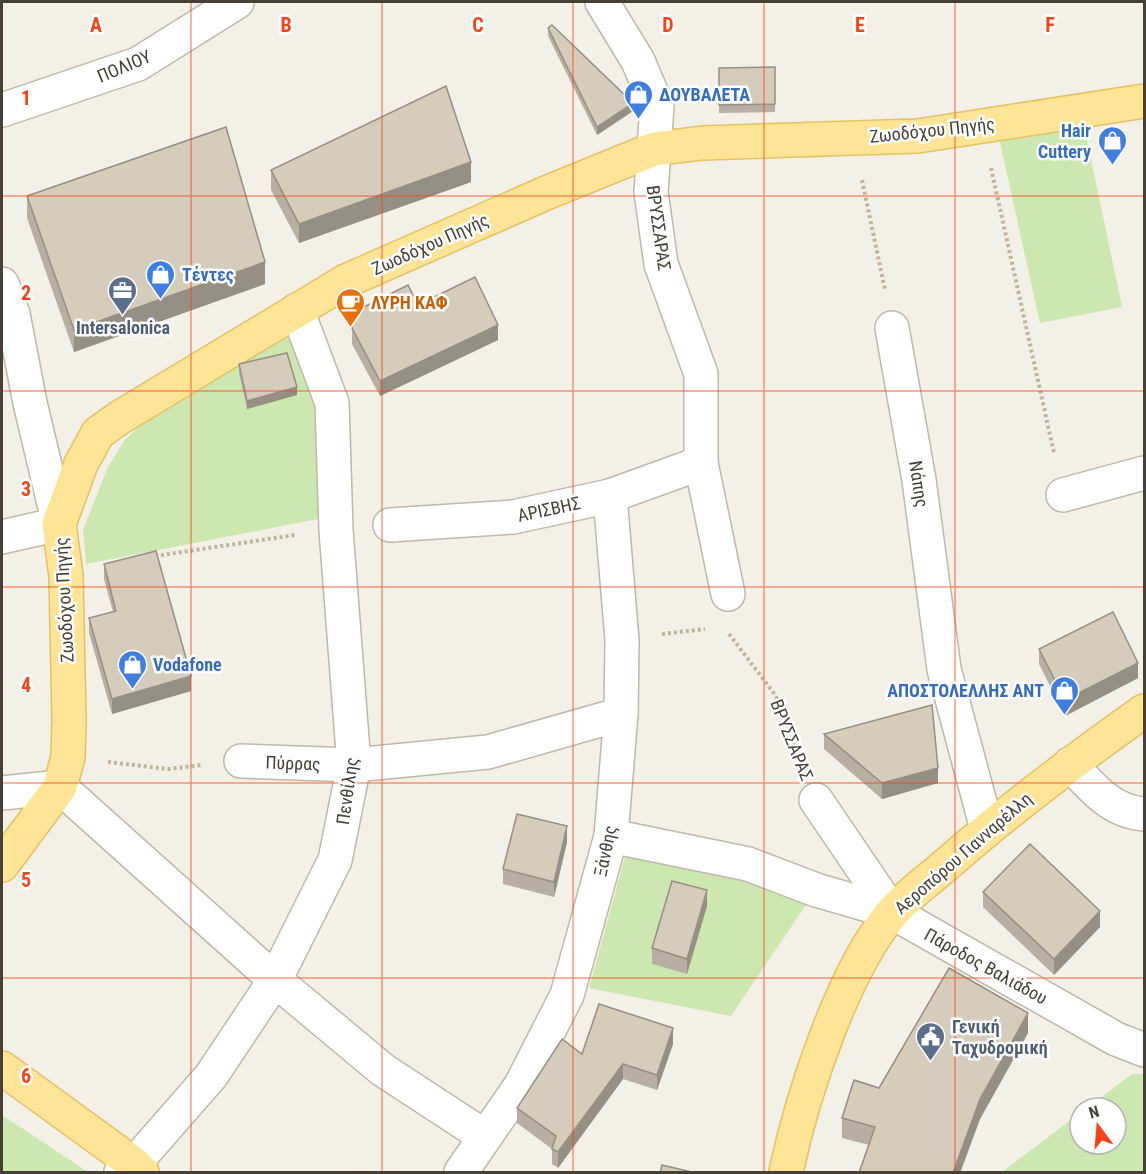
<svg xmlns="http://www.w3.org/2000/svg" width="1146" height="1174" viewBox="0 0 1146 1174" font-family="'Roboto Condensed',sans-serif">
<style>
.green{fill:#cce7af}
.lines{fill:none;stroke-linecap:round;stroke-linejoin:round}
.minor-casing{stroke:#bfb8a9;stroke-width:36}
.major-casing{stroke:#e3c265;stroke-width:36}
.path{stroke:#c0b49a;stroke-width:4;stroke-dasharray:3 3;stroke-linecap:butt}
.minor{stroke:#fff;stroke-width:33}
.major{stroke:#fee495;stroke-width:33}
.wall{fill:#b7afa2}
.shaded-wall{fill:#958f84}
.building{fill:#d5ccbc;stroke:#958f84;stroke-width:1.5}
.grid{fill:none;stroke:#f94218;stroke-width:1.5;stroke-opacity:0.55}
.labels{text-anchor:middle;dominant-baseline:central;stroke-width:5;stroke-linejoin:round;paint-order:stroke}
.street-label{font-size:18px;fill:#464036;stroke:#fff}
.shop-label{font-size:18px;font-weight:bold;fill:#366cbe;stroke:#fff;text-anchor:start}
.food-label{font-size:18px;font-weight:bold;fill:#c56008;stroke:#fff;text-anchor:start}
.service-label{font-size:18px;font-weight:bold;fill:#4e5e75;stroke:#fff}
.grid-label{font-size:20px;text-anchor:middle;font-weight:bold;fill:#f94218;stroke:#fff;stroke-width:5;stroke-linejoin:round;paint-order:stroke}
</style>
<rect width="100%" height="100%" fill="#f3f0e7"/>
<g class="green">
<path d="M1083,121L1122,307L1040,323L998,133Z"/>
<path d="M296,325L324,407L323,518L86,564L83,530L107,469L124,441L166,400Z"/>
<path d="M625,857L748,864L816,890L731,1016L589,988Z"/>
<path d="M1132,1074H1144V1172H1002L1080,1113V1144H1116V1108H1087Z"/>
<path d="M2,1115L88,1172H2Z"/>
</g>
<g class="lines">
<defs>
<g id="minor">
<path d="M602,2L638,61L657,106L651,192L661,264L701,374V463L728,594"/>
<path d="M2,110L138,64L237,2"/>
<path d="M2,284L13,314L30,403L59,524L2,537"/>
<path d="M892,328L919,480L944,669L987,829"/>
<path d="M1063,495L1144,473"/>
<path d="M390,525L513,517L610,496L701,463"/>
<path d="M241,761L354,765L488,752L621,714"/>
<path d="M1070,764C1092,787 1111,812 1144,814"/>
<path d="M2,793L60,787L275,980L383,1070L484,1136"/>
<path d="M816,800L892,912"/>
<path d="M611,836L748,864L816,890L892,912L1116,1039L1144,1050"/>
<path d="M121,1172L134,1164L211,1076L275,980L335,860L354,765L336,530L332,403L297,310"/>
<path d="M461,1172L521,1085L567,995L611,836L621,714L622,640L610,496"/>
</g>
<g id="major">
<path d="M2,865L60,787L68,757L69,720L66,576L59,524L81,464L98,433L119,418L346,281L546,193L654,149L702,143L918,136L1144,101"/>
<path d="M2,1068L134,1164L142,1172"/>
<path d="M786,1172C802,1097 842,972 892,913C907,895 929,880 947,864C1010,809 1076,759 1144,711"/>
</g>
</defs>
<use href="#minor" class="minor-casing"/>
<use href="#major" class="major-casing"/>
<g class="path">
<path d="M991,168L1054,453"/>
<path d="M862,180L885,290"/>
<path d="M155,556L295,535"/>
<path d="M662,634L705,629"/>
<path d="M729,634L776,696L802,762"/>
<path d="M108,762L168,769L202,765"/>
</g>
<use href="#minor" class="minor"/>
<use href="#major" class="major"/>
</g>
<g class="wall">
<path d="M548,28L633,111L597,135L548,36Z"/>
<path d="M775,67V112L719,113V68Z"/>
<path d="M271,170L471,182L299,243L271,190Z"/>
<path d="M27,196L265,284L74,352L27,218Z"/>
<path d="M418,305L498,340L380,396L352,344V313Z"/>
<path d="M239,364L297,395L247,409L239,373Z"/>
<path d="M104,564L191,691L112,714L89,633V618L113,612L104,579Z"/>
<path d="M1039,649L1138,678L1065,716L1039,664Z"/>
<path d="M824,734L938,783L882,799L824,749Z"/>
<path d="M567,842L554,897L503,884V869Z"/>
<path d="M983,892L1100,927L1054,975L983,907Z"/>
<path d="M707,906L687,974L652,964V948Z"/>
<path d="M1028,1033L980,1119L960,1173H858L869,1145L842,1138V1118L879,1088Z"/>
<path d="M673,1044L657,1090L623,1079L558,1168L552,1164V1149L517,1123V1108L582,1054Z"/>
</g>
<g class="shaded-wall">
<path d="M633,103V111L597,135V127Z"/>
<path d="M471,162V182L299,243V224Z"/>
<path d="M265,262V284L74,352V330Z"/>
<path d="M498,325V340L380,396V381Z"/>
<path d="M297,387V395L247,409V401Z"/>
<path d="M1138,663V678L1065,716V700Z"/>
<path d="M191,676V691L112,714V699Z"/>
<path d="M938,768V783L882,799V783Z"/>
<path d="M567,826V842L554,897V882Z"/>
<path d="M707,890V906L687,974V959Z"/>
<path d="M1100,911V927L1054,975V959Z"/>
<path d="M1028,1013V1033L980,1119L960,1173H953L980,1099Z"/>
<path d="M673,1028V1044L657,1090V1075Z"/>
<path d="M623,1064V1079L558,1168V1152Z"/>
</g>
<g class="building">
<path d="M552,25L633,103L597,127L548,28Z"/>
<path d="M775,67V104L719,105V68Z"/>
<path d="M446,86L471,162L299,224L271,170Z"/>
<path d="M226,127L265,262L74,330L27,196Z"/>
<path d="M475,277L498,325L380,381L352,328V313L408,285L418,305Z"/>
<path d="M287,353L297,387L247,401L239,364Z"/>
<path d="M156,551L191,676L112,699L89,618L116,611L104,564Z"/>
<path d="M1113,612L1138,663L1065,700L1039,649Z"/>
<path d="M932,705L938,768L882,783L824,734Z"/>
<path d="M517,814L567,826L554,882L503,869Z"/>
<path d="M1030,844L1100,911L1054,959L983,892Z"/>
<path d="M672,881L707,890L687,959L652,948Z"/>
<path d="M949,968L1028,1013L980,1099L953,1173H859L875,1127L842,1118L854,1080L879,1088Z"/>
<path d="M599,1004L673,1028L657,1075L623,1064L558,1152L552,1149L556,1136L517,1108L562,1039L582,1054Z"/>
<path d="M662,1165L696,1173H660Z"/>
</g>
<path class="grid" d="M191,2V1172M382,2V1172M573,2V1172M764,2V1172M955,2V1172M2,196H1144M2,391H1144M2,587H1144M2,783H1144M2,978H1144"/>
<defs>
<symbol id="shop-pin" viewBox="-11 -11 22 30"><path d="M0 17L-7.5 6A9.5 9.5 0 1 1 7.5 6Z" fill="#3f7fe0" stroke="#fff"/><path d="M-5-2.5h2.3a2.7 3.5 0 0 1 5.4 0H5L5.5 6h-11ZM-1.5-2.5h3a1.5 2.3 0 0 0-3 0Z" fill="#fff"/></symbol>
<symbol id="office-pin" viewBox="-11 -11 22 30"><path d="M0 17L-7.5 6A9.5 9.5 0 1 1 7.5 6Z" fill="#5c6f8a" stroke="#fff"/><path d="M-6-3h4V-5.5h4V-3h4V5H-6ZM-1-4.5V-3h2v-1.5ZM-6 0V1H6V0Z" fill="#fff"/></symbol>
<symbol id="cafe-pin" viewBox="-11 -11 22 30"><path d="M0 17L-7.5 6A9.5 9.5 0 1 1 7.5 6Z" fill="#e8710a" stroke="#fff"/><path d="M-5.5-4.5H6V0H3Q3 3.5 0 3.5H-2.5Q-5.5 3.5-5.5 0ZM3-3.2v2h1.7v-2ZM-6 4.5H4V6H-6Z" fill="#fff"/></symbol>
<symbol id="civic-pin" viewBox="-11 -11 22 30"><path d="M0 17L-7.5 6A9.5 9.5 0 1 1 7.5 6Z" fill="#5c6f8a" stroke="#fff"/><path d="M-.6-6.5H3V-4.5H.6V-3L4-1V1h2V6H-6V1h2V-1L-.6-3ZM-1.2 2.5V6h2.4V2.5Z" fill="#fff"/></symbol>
</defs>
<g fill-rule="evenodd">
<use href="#shop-pin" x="622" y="78" width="33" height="45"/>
<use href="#shop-pin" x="1096" y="124" width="33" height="45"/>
<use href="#shop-pin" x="144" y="258" width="33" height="45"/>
<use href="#office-pin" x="106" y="274" width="33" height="45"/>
<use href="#cafe-pin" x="334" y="286" width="33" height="45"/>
<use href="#shop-pin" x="116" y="648" width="33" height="45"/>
<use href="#shop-pin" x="1048" y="674" width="33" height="45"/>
<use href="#civic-pin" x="914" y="1020" width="33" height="45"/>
</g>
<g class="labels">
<g class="street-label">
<text transform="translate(124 66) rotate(-23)">ΠΟΛΙΟΥ</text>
<text transform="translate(932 130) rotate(-6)">Ζωοδόχου Πηγής</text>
<text transform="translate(659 228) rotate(82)">ΒΡΥΣΣΑΡΑΣ</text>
<text transform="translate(430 244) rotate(-24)">Ζωοδόχου Πηγής</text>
<text transform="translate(919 484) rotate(81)">Νάπης</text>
<text transform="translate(549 509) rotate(-12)">ΑΡΙΣΒΗΣ</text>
<text transform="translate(64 600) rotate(-93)">Ζωοδόχου Πηγής</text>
<text transform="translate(792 740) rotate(68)">ΒΡΥΣΣΑΡΑΣ</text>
<text transform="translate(293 763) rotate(2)">Πύρρας</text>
<text transform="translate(347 791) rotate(-82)">Πενθίλης</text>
<text transform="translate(605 851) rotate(-78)">Ξάνθης</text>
<text transform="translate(963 853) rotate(-41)">Αεροπόρου Γιανναρέλλη</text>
<text transform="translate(986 966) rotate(29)">Πάροδος Βαλιάδου</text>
</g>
<g class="shop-label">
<text x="659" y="94">ΔΟΥΒΑΛΕΤΑ</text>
<text x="1091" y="130" text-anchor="end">Hair<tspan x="1091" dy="21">Cuttery</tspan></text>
<text x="182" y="274">Τέντες</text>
<text x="153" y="664">Vodafone</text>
<text x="1044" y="690" text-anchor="end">ΑΠΟΣΤΟΛΕΛΛΗΣ ΑΝΤ</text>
</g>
<g class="food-label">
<text x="371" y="302">ΛΥΡΗ ΚΑΦ</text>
</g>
<g class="service-label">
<text x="123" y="327">Intersalonica</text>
<text x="952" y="1026" text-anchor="start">Γενική<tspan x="952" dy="21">Ταχυδρομική</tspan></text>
</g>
</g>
<g class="grid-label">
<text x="96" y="32">A</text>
<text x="286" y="32">B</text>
<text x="478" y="32">C</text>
<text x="668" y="32">D</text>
<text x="860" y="32">E</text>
<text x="1050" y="32">F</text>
<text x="26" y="105">1</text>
<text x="26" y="300">2</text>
<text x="26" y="496">3</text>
<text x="26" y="692">4</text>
<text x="26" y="887">5</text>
<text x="26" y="1083">6</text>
</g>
<rect width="1146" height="1174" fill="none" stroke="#464036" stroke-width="6"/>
<g transform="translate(1098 1126) rotate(344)"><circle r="28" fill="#ffffff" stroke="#b5b3af" stroke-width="1.5"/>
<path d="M0-4.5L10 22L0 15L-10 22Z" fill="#f94218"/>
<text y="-9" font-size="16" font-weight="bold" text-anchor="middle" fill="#464036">N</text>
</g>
</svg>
